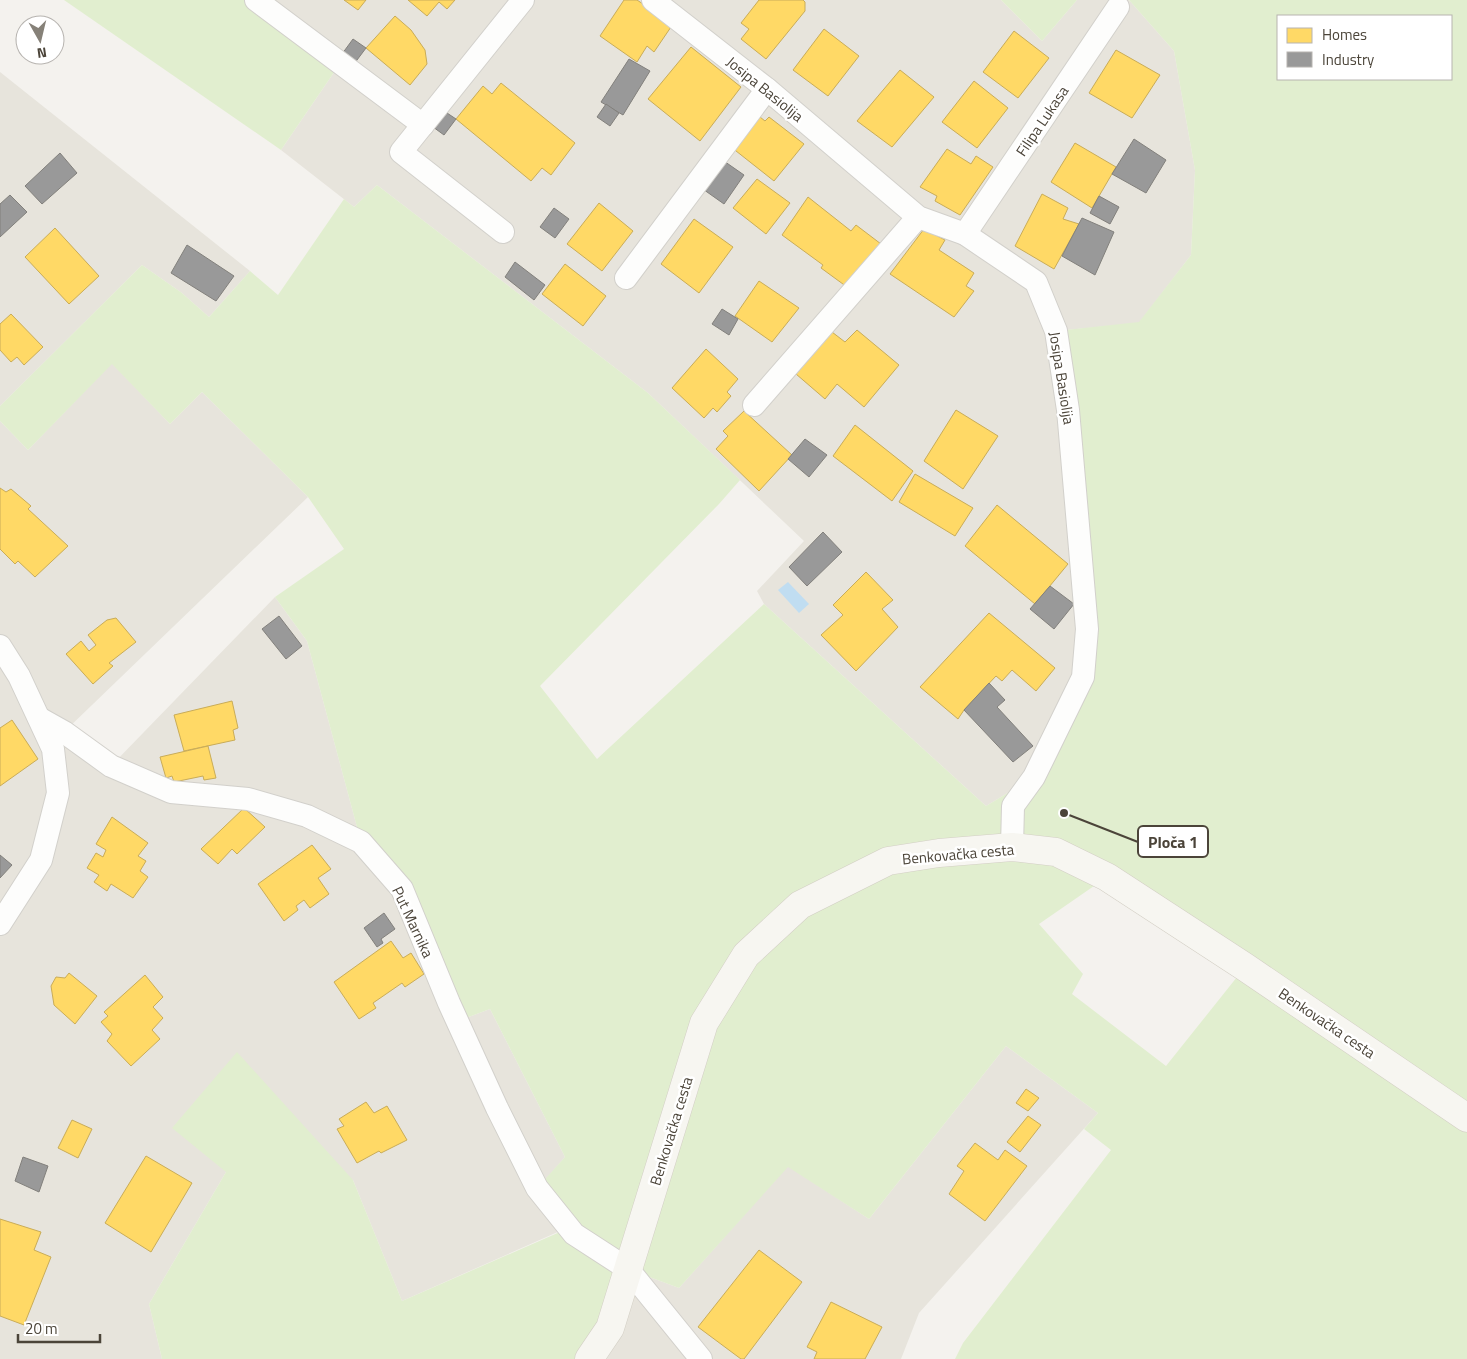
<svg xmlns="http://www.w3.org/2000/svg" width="1467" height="1359" viewBox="0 0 1467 1359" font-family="'Titillium Web',sans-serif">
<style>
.residential{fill:#e7e4dc}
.green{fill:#e1eecf;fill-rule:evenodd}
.water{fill:#c0ddf1}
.homes{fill:#ffd966;stroke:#c9ac58}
.industry{fill:#999;stroke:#82807c}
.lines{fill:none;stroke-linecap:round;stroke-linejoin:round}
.minor-casing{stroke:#d2d0cb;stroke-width:24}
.secondary-casing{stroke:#d3cfc5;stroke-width:29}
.minor{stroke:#fdfdfc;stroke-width:22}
.secondary{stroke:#f7f6f1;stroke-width:28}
.labels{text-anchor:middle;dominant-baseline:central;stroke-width:5;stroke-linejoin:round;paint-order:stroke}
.street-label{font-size:15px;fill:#4b4439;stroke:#fff}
.leader{fill:none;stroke:#4b4439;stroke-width:2}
.callout-dot{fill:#4b4439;stroke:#fff;stroke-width:2}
.callout{fill:#fff;stroke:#4b4439;stroke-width:2}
.callout-label{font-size:16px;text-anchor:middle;font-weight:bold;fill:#4b4439}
</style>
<rect width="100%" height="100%" fill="#f4f2ee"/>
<g class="residential">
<path d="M250,0H1001L1042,41L1077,0H1129L1174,51L1195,170L1191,255L1139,323L1056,331L1083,677L1034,777L986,806L764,604L757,591L804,541L648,393L377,185L354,207L281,150L337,68Z"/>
<path d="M0,72L250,271L209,317L182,293L142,265L0,406Z"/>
<path d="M112,363L170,424L202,392L308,497L64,732L111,766L275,597L307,641L361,842L402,889L458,1021L490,1009L565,1157L538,1188L569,1227L402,1301L353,1180L226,1172L149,1304L162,1359H0V421L28,450Z"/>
<path d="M1006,1046L1098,1113L919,1313L901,1359H589L628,1269L679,1288L788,1166L869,1219Z"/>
</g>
<g class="green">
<path d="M64,0H250L337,68L281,150Z"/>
<path d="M1001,0H1077L1042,41Z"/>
<path d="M1129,0H1467V1359H955L963,1343L1111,1150L1084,1129L1098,1113L1006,1046L869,1219L788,1167L679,1288L628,1269L589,1359H162L149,1304L226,1172L172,1128L237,1052L353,1180L402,1301L569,1228L537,1188L565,1157L490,1009L458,1021L402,889L361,842L307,641L275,597L344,549L308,497L202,392L170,424L112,364L28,450L0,421V406L142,265L182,293L209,317L250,271L278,295L344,199L354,207L377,185L648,393L740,480L719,504L540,686L597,759L764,604L986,806L1034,777L1083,677L1056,331L1139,322L1191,255L1195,170L1174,51ZM1278,16H1451V79H1278ZM1107,877L1245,967L1166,1066L1072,994L1083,974L1039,924Z"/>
</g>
<path class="water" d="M788,582L809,604L799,613L778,590Z"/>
<g class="homes">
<path d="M344,0H366L358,10Z"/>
<path d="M408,0H455L447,9L439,2L427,16Z"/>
<path d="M624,0H637L673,24L654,52L647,46L637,62L600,36Z"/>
<path d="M759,0H803L805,2V11L766,59L741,39L749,29L741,23Z"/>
<path d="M395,16L411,30L425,50L427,64L410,85L366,48Z"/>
<path d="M824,29L859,56L828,96L793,70Z"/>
<path d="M1014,31L1049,58L1018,98L983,72Z"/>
<path d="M691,47L741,87L700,141L648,99Z"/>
<path d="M1116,50L1160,75L1132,118L1089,93Z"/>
<path d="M900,70L934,97L892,147L857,121Z"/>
<path d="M974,81L1008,108L977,148L942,122Z"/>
<path d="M501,83L575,143L551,175L542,168L531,181L456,119L483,86L492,94Z"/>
<path d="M760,117L765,121L769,117L804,144L774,181L731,147Z"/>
<path d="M1075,143L1116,167L1092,208L1051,182Z"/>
<path d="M947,149L971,164L976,156L993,167L960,215L935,201L937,196L920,187Z"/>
<path d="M757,179L790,203L766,234L733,208Z"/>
<path d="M1042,194L1068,208L1063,219L1079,224L1054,269L1015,246Z"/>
<path d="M808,197L851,231L856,225L881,244L847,287L821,268L823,265L782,235Z"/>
<path d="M599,203L633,231L602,271L567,244Z"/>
<path d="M694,219L733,247L699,293L661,264Z"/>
<path d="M55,228L99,276L69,304L25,257Z"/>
<path d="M924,229L945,240L939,250L974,273L966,286L974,291L954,317L890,274Z"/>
<path d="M565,264L606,296L583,326L542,294Z"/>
<path d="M759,281L799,308L772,342L735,316Z"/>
<path d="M11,314L43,347L24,365L17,357L11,362L0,350V324Z"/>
<path d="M857,330L899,365L864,407L837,384L825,399L796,374L832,332L845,342Z"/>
<path d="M706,349L738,379L727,392L731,396L717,412L713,408L704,418L672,388Z"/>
<path d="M956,410L998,436L963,489L924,461Z"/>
<path d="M744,411L792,455L759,491L716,449L728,436L723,431Z"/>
<path d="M855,425L913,471L892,501L833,456Z"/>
<path d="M915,474L973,508L955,536L899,502Z"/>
<path d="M0,488L6,492L11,489L31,506L28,509L68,546L35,577L18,561L15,564L0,549Z"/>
<path d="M997,505L1068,564L1035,604L965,546Z"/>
<path d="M866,572L893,600L882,609L898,627L856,671L821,635L843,615L833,605Z"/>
<path d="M989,613L1055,668L1036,691L1012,670L1002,681L996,676L964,710L958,719L920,687Z"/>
<path d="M116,618L136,642L109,663L113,666L93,684L66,654L81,641L89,651L96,645L88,635L107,620Z"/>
<path d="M232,701L238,728L233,730L235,740L184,751L174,715Z"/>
<path d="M12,720L38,759L0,786V728Z"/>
<path d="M208,746L216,778L204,780L203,776L174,782L172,776L166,778L160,757Z"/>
<path d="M244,808L265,827L237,854L232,849L218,864L201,849Z"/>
<path d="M112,817L148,843L138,856L146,861L140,871L148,877L133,898L111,884L107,891L94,882L99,875L87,868L96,853L103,857L106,850L96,844Z"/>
<path d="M312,845L331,869L318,878L329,894L310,908L304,900L296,906L298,910L284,921L258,884Z"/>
<path d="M391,941L403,958L411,953L424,974L405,987L402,983L373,1003L376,1008L359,1019L334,982Z"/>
<path d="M69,973L97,996L75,1024L54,1005L51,986L56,977L65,978Z"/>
<path d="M145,975L163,997L153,1007L163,1018L152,1030L160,1039L131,1066L107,1041L112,1034L101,1022L108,1016L104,1012Z"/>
<path d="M1026,1089L1039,1098L1028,1111L1016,1103Z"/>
<path d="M366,1102L374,1113L387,1106L407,1140L381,1153L379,1151L357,1163L337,1129L344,1126L339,1119Z"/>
<path d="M1028,1116L1041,1125L1020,1152L1007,1142Z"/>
<path d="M72,1120L92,1129L78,1158L58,1148Z"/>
<path d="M975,1143L998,1160L1005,1150L1027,1166L985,1221L949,1194L964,1171L957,1166Z"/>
<path d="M146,1156L192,1183L151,1252L105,1223Z"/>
<path d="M0,1219L41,1232L34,1250L51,1257L24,1325L0,1316Z"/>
<path d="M759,1250L802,1282L744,1359H741L698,1327Z"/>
<path d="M831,1302L882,1327L865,1359H814L817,1352L807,1347Z"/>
</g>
<g class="industry">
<path d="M353,39L366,48L354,64L342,54Z"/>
<path d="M629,59L650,71L623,115L601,102Z"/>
<path d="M606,104L619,113L610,126L597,117Z"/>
<path d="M441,109L456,119L444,135L429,124Z"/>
<path d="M1134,139L1166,160L1146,193L1112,174Z"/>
<path d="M60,153L77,173L42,204L25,186Z"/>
<path d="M721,159L744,175L724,204L700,187Z"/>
<path d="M10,195L27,212L0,237V204Z"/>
<path d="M1099,196L1119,207L1110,224L1090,213Z"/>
<path d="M554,208L569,219L555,238L540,227Z"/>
<path d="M1082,218L1114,232L1095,275L1062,256Z"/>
<path d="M187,245L234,276L216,301L171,273Z"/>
<path d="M515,262L545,285L534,300L505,277Z"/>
<path d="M722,309L738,319L729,335L712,324Z"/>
<path d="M805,439L827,455L809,477L788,459Z"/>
<path d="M823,532L842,552L807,586L789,567Z"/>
<path d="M1050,586L1074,604L1054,629L1030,609Z"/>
<path d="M279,616L302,646L286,659L262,629Z"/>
<path d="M989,683L1005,700L997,707L1033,746L1013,762L964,710Z"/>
<path d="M0,855L12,865L0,878Z"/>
<path d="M384,913L395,929L381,939L383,943L377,947L364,928Z"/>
<path d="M23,1157L48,1166L39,1192L15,1181Z"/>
</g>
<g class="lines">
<defs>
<g id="minor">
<path d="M256,0L423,125"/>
<path d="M653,0L767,89L918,217L965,234L1036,282L1056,331L1068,410L1087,629L1083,677L1034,777L1013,806L1012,847"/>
<path d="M503,232L401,152L523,0"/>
<path d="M965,234L1118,7"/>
<path d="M626,278L767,89"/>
<path d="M754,405L918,217"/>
<path d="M0,646L19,676L53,749L58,793L41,860L0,924"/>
<path d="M39,718L64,732L111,766L171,792L248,799L307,816L361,842L402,889L449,1003L497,1108L537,1188L574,1234L628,1269L701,1359"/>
</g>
<path id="secondary" d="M589,1359L610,1328L704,1023L746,955L800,905L888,861L939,853L1012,847L1056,852L1107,877L1245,967L1467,1118"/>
</defs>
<use href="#minor" class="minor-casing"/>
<use href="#secondary" class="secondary-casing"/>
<use href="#minor" class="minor"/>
<use href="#secondary" class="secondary"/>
</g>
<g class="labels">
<g class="street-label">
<text transform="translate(765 89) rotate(39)">Josipa Basiolija</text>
<text transform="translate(1042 121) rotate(-56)">Filipa Lukasa</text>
<text transform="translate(1062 378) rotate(81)">Josipa Basiolija</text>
<text transform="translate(958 854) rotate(-5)">Benkovačka cesta</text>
<text transform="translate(413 922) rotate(65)">Put Marnika</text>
<text transform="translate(1327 1023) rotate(34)">Benkovačka cesta</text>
<text transform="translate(671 1131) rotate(-73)">Benkovačka cesta</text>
</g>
</g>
<path class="leader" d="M1064 813L1138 842"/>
<circle class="callout-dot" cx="1064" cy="813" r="5"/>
<rect class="callout" x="1138" y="826" width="70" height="31" rx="5"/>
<g class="callout-label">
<text x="1173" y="848">Ploča 1</text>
</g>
<rect x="1277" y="15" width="175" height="65" fill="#ffffff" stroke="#b7b4b0"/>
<rect x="1287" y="28" width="25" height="15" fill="#ffd966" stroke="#b7b4b0"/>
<text x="1322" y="40" font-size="15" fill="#4b4439">Homes</text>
<rect x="1287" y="52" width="25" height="15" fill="#999999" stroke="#b7b4b0"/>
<text x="1322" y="65" font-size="15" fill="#4b4439">Industry</text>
<g transform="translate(40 40) rotate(172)"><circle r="24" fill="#ffffff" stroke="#b7b4b0"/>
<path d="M0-4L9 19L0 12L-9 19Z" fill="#868178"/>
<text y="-8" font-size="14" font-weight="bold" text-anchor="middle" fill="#4b4439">N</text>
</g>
<path d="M18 1334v8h82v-8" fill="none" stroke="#4b4439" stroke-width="2.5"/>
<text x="25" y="1334" font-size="15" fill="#4b4439" stroke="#ffffff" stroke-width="4" paint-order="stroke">20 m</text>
</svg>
